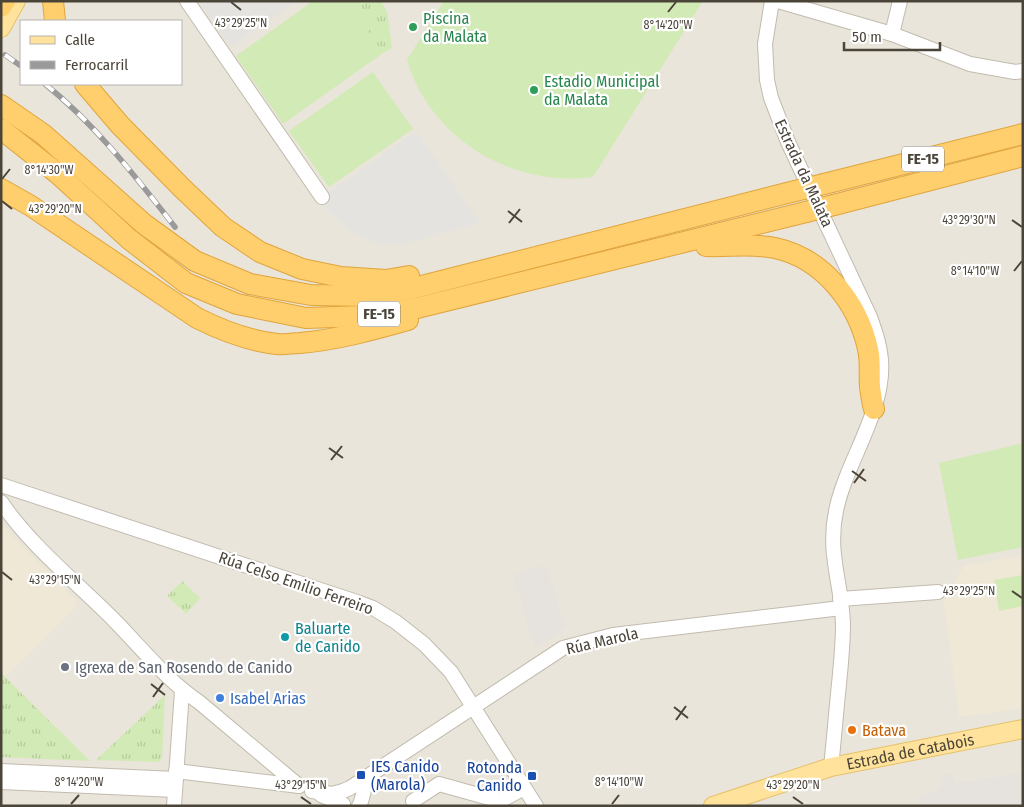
<svg xmlns="http://www.w3.org/2000/svg" width="1024" height="807" viewBox="0 0 1024 807" font-family="'Fira Sans Condensed',sans-serif">
<style>
.residential{fill:#eae5da;fill-rule:evenodd}
.industrial{fill:#e6e2dd}
.education{fill:#efe8d6}
.grass{fill:url(#grass-tufts)}
.garden{fill:#d2eab5}
.parking{fill:#e5e3e0}
.lines{fill:none;stroke-linecap:round;stroke-linejoin:round}
.minor-casing{stroke:#c2bbae;stroke-width:16}
.major-casing{stroke:#e6c16a;stroke-width:20}
.highway-casing{stroke:#e0a43c;stroke-width:22}
.minor{stroke:#fff;stroke-width:14}
.major{stroke:#ffe39c;stroke-width:18}
.highway{stroke:#ffcf6e;stroke-width:20}
.rail-casing{stroke:#9a9a9a;stroke-width:5.5}
.rail{stroke:#fff;stroke-width:4;stroke-dasharray:11;stroke-linecap:butt}
.highway-bridge-casing{stroke:#e0a43c;stroke-width:22;stroke-linecap:butt}
.highway-bridge{stroke:#ffcf6e;stroke-width:20}
.ticks{fill:none;stroke:#4b4439;stroke-width:2}
.leisure-dot{fill:#2e9e5b;stroke:#fff;stroke-width:2}
.culture-dot{fill:#0f9aa8;stroke:#fff;stroke-width:2}
.worship-dot{fill:#6b7280;stroke:#fff;stroke-width:2}
.shop-dot{fill:#3f7fe0;stroke:#fff;stroke-width:2}
.food-dot{fill:#e8710a;stroke:#fff;stroke-width:2}
.transit-dot{fill:#1a4fb4;stroke:#fff;stroke-width:2}
.labels{text-anchor:middle;dominant-baseline:central;stroke-width:4.5;stroke-linejoin:round;paint-order:stroke}
.shield{fill:#fff;stroke:#817c74;stroke-width:1}
.shield-label{font-size:15px;font-weight:bold;fill:#4b4439}
.leisure-label{font-size:16px;fill:#27864d;stroke:#fff;text-anchor:start}
.street-label{font-size:16px;fill:#4b4439;stroke:#fff}
.culture-label{font-size:16px;fill:#0d838f;stroke:#fff;text-anchor:start}
.worship-label{font-size:16px;fill:#5b616d;stroke:#fff;text-anchor:start}
.shop-label{font-size:16px;fill:#366cbe;stroke:#fff;text-anchor:start}
.food-label{font-size:16px;fill:#c56008;stroke:#fff;text-anchor:start}
.transit-label{font-size:16px;fill:#164399;stroke:#fff;text-anchor:start}
.ticks-label{font-size:12px;text-anchor:middle;fill:#4b4439;stroke:#fff;stroke-width:4.5;stroke-linejoin:round;paint-order:stroke}
</style>
<defs>
<pattern id="grass-tufts" width="24" height="20" patternUnits="userSpaceOnUse" patternTransform="scale(1.25)"><rect width="24" height="20" fill="#d2eab5"/><path d="M3 7l-1-3M5 7V3M7 7l1-3M15 17l-1-3M17 17v-4M19 17l1-3" fill="none" stroke="#b6ca9c"/></pattern>
</defs>
<rect width="100%" height="100%" fill="#f6f3ec"/>
<path class="residential" d="M1,1H1023V806H1ZM21,21H181V84H21Z"/>
<g class="industrial">
<path d="M546,565L565,627L535,648L513,575Z"/>
<path d="M1023,773V806H920L919,797L943,788L940,776L951,774L956,784Z"/>
</g>
<g class="education">
<path d="M1,524L79,603L5,677L1,673Z"/>
<path d="M1023,556V708L959,717L944,601L964,566Z"/>
</g>
<g class="grass">
<path d="M347,1H381L387,11L392,48L383,53Z"/>
<path d="M182,581L200,598L186,614L167,596Z"/>
<path d="M1,673L5,677L90,761L1,757Z"/>
<path d="M165,695L162,758L159,762L96,760Z"/>
</g>
<g class="garden">
<path d="M313,1H347L383,53L283,124L236,56Z"/>
<path d="M444,1H703L593,177C513,188 430,139 407,60Z"/>
<path d="M373,72L413,129L329,187L289,131Z"/>
<path d="M1023,443V547L958,560L939,463Z"/>
<path d="M1023,575V606L999,611L994,580Z"/>
</g>
<g class="parking">
<path d="M198,1H297L231,47Z"/>
<path d="M416,131L480,223L400,245L374,243L352,232L338,221L318,200Z"/>
</g>
<g class="lines">
<defs>
<g id="minor">
<path d="M187,1L322,197"/>
<path d="M772,1L765,44L767,80L771,98L788,142L870,317C875,331 880,345 881,360C885,412 846,461 836,511C827,554 842,584 843,624C843,644 841,664 839,684C836,712 834,740 831,767"/>
<path d="M778,1L892,34L970,64L1015,72L1023,71"/>
<path d="M892,34L900,1"/>
<path d="M1,485L357,602L373,608L396,622L424,644L451,672L536,806"/>
<path d="M1,502C30,545 75,581 112,618C140,646 166,680 199,702L299,786"/>
<path d="M840,599L938,592"/>
<path d="M1,771L176,779"/>
<path d="M176,771L299,786"/>
<path d="M1,782L174,790"/>
<path d="M312,791L332,794L343,791L350,788L563,648L613,635L841,608"/>
<path d="M321,795L343,804"/>
<path d="M413,801L439,784L500,801L524,788"/>
<path d="M174,806L182,691"/>
<path d="M359,806C363,800 364,785 368,776"/>
</g>
<g id="major">
<path d="M1,28L16,1"/>
<path id="s1" d="M713,806L831,767L1023,729"/>
</g>
<g id="highway">
<path d="M53,1L55,21"/>
<path d="M1,7L5,1"/>
<path d="M85,84L120,125L182,188L223,227L260,252L302,269L341,277L386,280L409,276"/>
<path d="M1,105L43,134L144,224L195,261L250,284L311,295L369,296L410,289L795,191"/>
<path d="M1,129L57,173L129,239L186,283L237,304L306,318L364,316L417,308L806,212"/>
<path d="M824,184L1023,134"/>
<path d="M1,189L31,206L197,318C223,331 248,341 277,344C284,345 292,343 300,343C336,340 373,330 408,320"/>
<path d="M834,205L1023,156"/>
<path d="M706,246C729,247 752,243 775,248C823,258 858,303 868,349C871,361 869,374 870,387C871,394 872,402 874,409"/>
</g>
</defs>
<use href="#minor" class="minor-casing"/>
<use href="#major" class="major-casing"/>
<use href="#highway" class="highway-casing"/>
<use href="#minor" class="minor"/>
<use href="#major" class="major"/>
<use href="#highway" class="highway"/>
<defs>
<g id="rail">
<path d="M5,55L21,66"/>
<path d="M45,84C96,125 135,176 175,227"/>
</g>
</defs>
<use href="#rail" class="rail-casing"/>
<use href="#rail" class="rail"/>
<defs>
<g id="highway-bridge">
<path d="M795,191L824,184"/>
<path d="M806,212L834,205"/>
</g>
</defs>
<use href="#highway-bridge" class="highway-bridge-casing"/>
<use href="#highway-bridge" class="highway-bridge"/>
</g>
<path class="ticks" d="M231,2L241,10M668,12L676,2M2,179L10,169M2,201L12,209M508,211L522,222M1012,220L1022,227M509,223L520,209M1014,271L1022,261M329,448L343,458M331,460L342,446M852,471L866,481M854,483L864,469M2,572L12,580M1012,591L1022,598M151,684L165,695M153,697L163,683M674,707L688,718M676,720L686,706M301,797L311,804M793,797L803,804M71,804L79,795M612,804L619,795"/>
<g class="leisure-dot">
<circle cx="413" cy="27" r="5"/>
<circle cx="534" cy="90" r="5"/>
</g>
<circle class="culture-dot" cx="285" cy="637" r="5"/>
<circle class="worship-dot" cx="65" cy="667" r="5"/>
<circle class="shop-dot" cx="220" cy="698" r="5"/>
<circle class="food-dot" cx="852" cy="730" r="5"/>
<g class="transit-dot">
<rect x="356" y="770" width="10" height="10" rx="2.5"/>
<rect x="527" y="771" width="10" height="10" rx="2.5"/>
</g>
<g class="labels">
<g class="shield">
<rect x="902" y="146.5" width="42" height="25" rx="4"/>
<rect x="358" y="301.5" width="42" height="25" rx="4"/>
</g>
<g class="shield-label">
<text x="923" y="159">FE-15</text>
<text x="379" y="314">FE-15</text>
</g>
<g class="leisure-label">
<text x="423" y="18">Piscina<tspan x="423" dy="18">da Malata</tspan></text>
<text x="544" y="81">Estadio Municipal<tspan x="544" dy="18">da Malata</tspan></text>
</g>
<g class="street-label">
<text transform="translate(804 173) rotate(65)">Estrada da Malata</text>
<text transform="translate(296 583) rotate(19)">Rúa Celso Emilio Ferreiro</text>
<text transform="translate(602 641) rotate(-13)">Rúa Marola</text>
<text stroke="none"><textPath href="#s1" startOffset="205">Estrada de Catabois</textPath></text>
</g>
<g class="culture-label">
<text x="295" y="628">Baluarte<tspan x="295" dy="18">de Canido</tspan></text>
</g>
<g class="worship-label">
<text x="75" y="667">Igrexa de San Rosendo de Canido</text>
</g>
<g class="shop-label">
<text x="230" y="698">Isabel Arias</text>
</g>
<g class="food-label">
<text x="862" y="730">Batava</text>
</g>
<g class="transit-label">
<text x="371" y="766">IES Canido<tspan x="371" dy="18">(Marola)</tspan></text>
<text x="522" y="767" text-anchor="end">Rotonda<tspan x="522" dy="18">Canido</tspan></text>
</g>
</g>
<g class="ticks-label">
<text x="241" y="27">43°29'25"N</text>
<text x="668" y="29">8°14'20"W</text>
<text x="49" y="174">8°14'30"W</text>
<text x="55" y="213">43°29'20"N</text>
<text x="969" y="224">43°29'30"N</text>
<text x="975" y="275">8°14'10"W</text>
<text x="55" y="584">43°29'15"N</text>
<text x="969" y="595">43°29'25"N</text>
<text x="79" y="786">8°14'20"W</text>
<text x="619" y="786">8°14'10"W</text>
<text x="301" y="789">43°29'15"N</text>
<text x="793" y="789">43°29'20"N</text>
</g>
<rect width="1024" height="807" fill="none" stroke="#4b4439" stroke-width="5"/>
<rect x="20" y="20" width="162" height="65" fill="#ffffff" stroke="#b7b4b0"/>
<rect x="30" y="36" width="25" height="8" fill="#ffe39c" stroke="#b7b4b0"/>
<text x="65" y="45" font-size="15" fill="#4b4439">Calle</text>
<rect x="30" y="61" width="25" height="8" fill="#9a9a9a" stroke="#b7b4b0"/>
<text x="65" y="70" font-size="15" fill="#4b4439">Ferrocarril</text>
<path d="M844 42v8h96v-8" fill="none" stroke="#4b4439" stroke-width="2.5"/>
<text x="852" y="42" font-size="15" fill="#4b4439" stroke="#ffffff" stroke-width="4" paint-order="stroke">50 m</text>
</svg>
